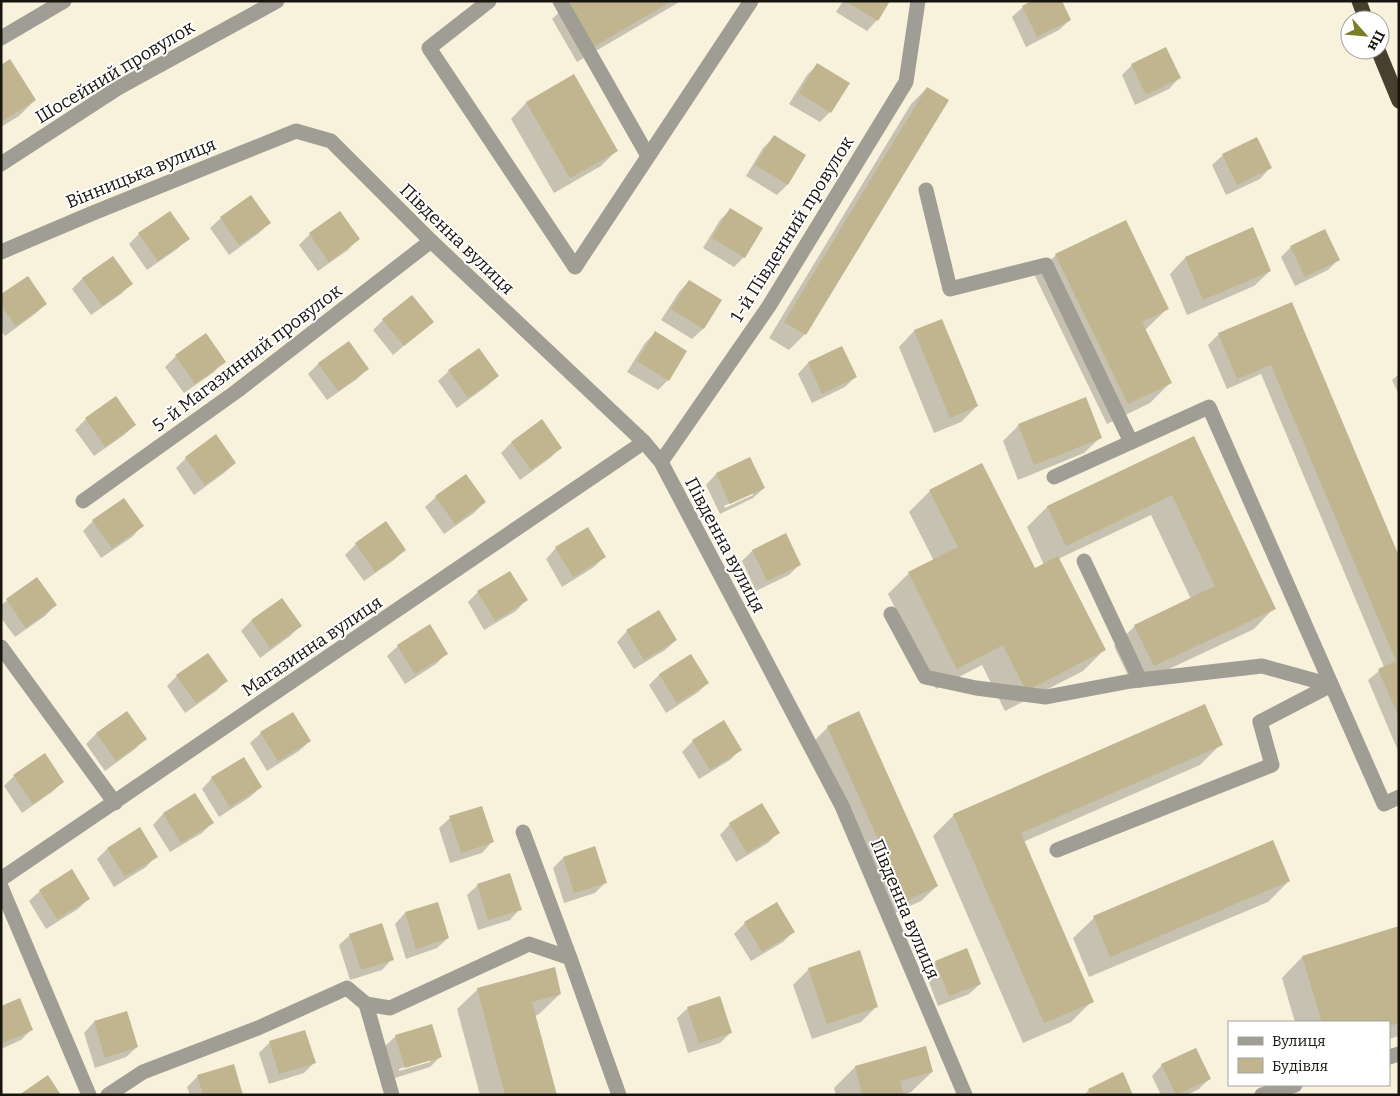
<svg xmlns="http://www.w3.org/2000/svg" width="1400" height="1096" viewBox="0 0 1400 1096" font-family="Bitter,serif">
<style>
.shadow{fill:#0003;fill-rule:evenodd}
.building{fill:#c0b58f}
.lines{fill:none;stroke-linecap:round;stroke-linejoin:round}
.minor{stroke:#a09d94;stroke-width:15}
.highway{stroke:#47402f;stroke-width:15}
.labels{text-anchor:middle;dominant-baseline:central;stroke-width:4;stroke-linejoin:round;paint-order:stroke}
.street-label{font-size:18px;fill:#17150e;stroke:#fff}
</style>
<rect width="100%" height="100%" fill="#f8f2dd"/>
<g class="shadow">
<path d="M571,1H681L577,62L552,19Z"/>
<path d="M843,1H889L877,20L867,31L836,12Z"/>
<path d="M1023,7L1070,20L1059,30L1026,47L1012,17Z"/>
<path d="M817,65L830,112L820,122L789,104L807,75Z"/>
<path d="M1132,65L1179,78L1169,89L1135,105L1122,75Z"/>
<path d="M1,66L35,100L19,116L1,127Z"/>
<path d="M573,76L616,151L601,166L554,193L511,119L526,103Z"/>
<path d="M927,88L805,334L789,350L769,338L911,104Z"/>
<path d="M774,137L787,185L777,195L746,176L763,148Z"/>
<path d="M1223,155L1270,168L1260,179L1226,195L1212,165Z"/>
<path d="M730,210L744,257L734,267L703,248L720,220Z"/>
<path d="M340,213L358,239L348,250L318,271L299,245L310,234Z"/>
<path d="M221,218L270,223L259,233L229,255L210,228Z"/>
<path d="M1252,229L1270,271L1254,286L1187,315L1170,274L1185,258Z"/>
<path d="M139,234L188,239L177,249L147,270L129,244Z"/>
<path d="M1291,247L1338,260L1328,270L1295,286L1281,257Z"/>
<path d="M1056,255L1168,308L1145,330L1171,382L1150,403L1107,424L1035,276Z"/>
<path d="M83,278L131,284L121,294L91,315L72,289Z"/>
<path d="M689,281L720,300L703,329L692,339L661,320L679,292Z"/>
<path d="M1,296L46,304L35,314L5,336L1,330Z"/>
<path d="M1291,304L1399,559V753L1368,680L1384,667L1261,374L1227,389L1208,345L1219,334Z"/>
<path d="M383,320L432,322L393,355L373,330Z"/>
<path d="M941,320L977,406L961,422L934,433L899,347L914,331Z"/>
<path d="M655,333L668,380L658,390L627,372L645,343Z"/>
<path d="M206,335L224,361L214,372L184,393L165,367L176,356Z"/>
<path d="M841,347L855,377L845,387L812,403L798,374L808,363Z"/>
<path d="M319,363L367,369L357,379L327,400L308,374Z"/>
<path d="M449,371L498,376L487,386L457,408L438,381Z"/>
<path d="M1399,374V395L1392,380Z"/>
<path d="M116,398L135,425L124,435L94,456L75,430L86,419Z"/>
<path d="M1019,425L1100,438L1084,453L1018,480L1003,441Z"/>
<path d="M1193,437L1274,608L1254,629L1133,686L1114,646L1135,626L1191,599L1151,515L1058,559L1104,650L1083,671L1005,711L982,665L936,689L888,594L909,573L934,561L909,512L930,491L1034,570L1044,565L1027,527L1047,507Z"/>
<path d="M511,443L560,448L550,458L520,480L501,453Z"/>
<path d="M186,458L235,463L224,473L194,495L176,468Z"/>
<path d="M750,458L764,488L753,498L720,514L706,485L716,474ZM753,493V495L725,508L724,506Z"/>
<path d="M436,497L485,502L474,513L444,534L425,507Z"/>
<path d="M93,521L142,526L132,537L101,558L83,531Z"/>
<path d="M786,535L800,564L789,575L756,591L742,561L752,551Z"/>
<path d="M356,544L405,550L394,560L364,581L345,555Z"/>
<path d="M556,548L604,557L594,567L562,587L546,559Z"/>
<path d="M37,579L55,605L45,616L15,637L1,618V605Z"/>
<path d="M478,592L526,600L516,611L484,630L468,602Z"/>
<path d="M251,621L300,626L290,636L260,658L241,631Z"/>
<path d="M627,631L676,640L665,650L634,669L617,642Z"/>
<path d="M398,646L446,654L436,664L405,684L387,656Z"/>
<path d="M691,655L708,683L697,693L666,713L649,685L659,675Z"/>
<path d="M177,676L226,681L216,691L185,713L167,686Z"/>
<path d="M127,713L145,739L135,749L105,771L86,744L96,734Z"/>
<path d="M724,722L741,749L730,760L699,779L682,752L693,741Z"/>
<path d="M828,727L937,886L921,901L890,915L812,743Z"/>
<path d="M261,733L310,741L299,751L267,771L250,743Z"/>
<path d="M1221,744L1200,765L1023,842L1092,1001L1071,1022L1023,1043L933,836L954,815Z"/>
<path d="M14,776L63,782L52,792L22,813L4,786Z"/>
<path d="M212,778L261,787L250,797L219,817L202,789Z"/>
<path d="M195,795L212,823L202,833L170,852L153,825L163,814Z"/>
<path d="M450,818L492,842L482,853L450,863L439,828Z"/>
<path d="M730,824L778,833L768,843L736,862L720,835Z"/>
<path d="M1273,842L1289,881L1268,902L1089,977L1073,938L1094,918Z"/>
<path d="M108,848L156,856L146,867L114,887L97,859Z"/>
<path d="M595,848L606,882L595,893L564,903L553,868L563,858Z"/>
<path d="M478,885L520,909L510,920L478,930L467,895Z"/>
<path d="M40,891L88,899L78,909L46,929L29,901Z"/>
<path d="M405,913L448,938L437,948L406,959L395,924Z"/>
<path d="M745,923L793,932L783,942L751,961L734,934Z"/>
<path d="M1399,928V1036L1389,1039V1022H1295L1282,978L1302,957Z"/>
<path d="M350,935L392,959L382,970L350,980L339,945Z"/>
<path d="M936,962L980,984L969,994L938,1006L925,972Z"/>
<path d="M809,969L877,1006L861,1022L812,1039L793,985Z"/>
<path d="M478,989L560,994L539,1014L535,1016L556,1095H480L457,1009Z"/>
<path d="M1,1007L32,1029L21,1040L1,1049Z"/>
<path d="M688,1008L731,1032L720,1043L688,1053L677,1018Z"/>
<path d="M94,1022L137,1047L126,1057L95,1068L84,1033Z"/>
<path d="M396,1036L440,1057L430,1067L395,1078L385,1046ZM430,1059V1062L399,1071V1069Z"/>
<path d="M270,1042L314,1063L304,1073L269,1084L259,1053Z"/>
<path d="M925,1048L932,1072L911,1092L903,1095H836L834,1088L855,1067Z"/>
<path d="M1162,1065L1209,1079L1199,1089L1187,1095H1161L1152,1076Z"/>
<path d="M198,1076L242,1095H190L187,1087Z"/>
<path d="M1089,1090L1132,1095H1084Z"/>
</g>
<g class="building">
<path d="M569,1H672L593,47Z"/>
<path d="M845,1H890L878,21Z"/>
<path d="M1031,1H1062L1071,20L1037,37L1022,6Z"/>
<path d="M1166,47L1181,78L1146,95L1131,64Z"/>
<path d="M10,59L36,100L1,122V65Z"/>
<path d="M817,63L850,83L831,113L799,93Z"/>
<path d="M574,74L618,151L570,178L526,102Z"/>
<path d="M927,87L949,100L806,335L784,322Z"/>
<path d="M774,135L806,155L788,185L755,165Z"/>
<path d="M1257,137L1272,168L1237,185L1222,154Z"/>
<path d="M251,195L271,223L239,245L220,217Z"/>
<path d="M730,208L763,228L745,258L712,238Z"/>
<path d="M170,211L190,239L158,261L138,233Z"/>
<path d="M340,211L360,239L329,262L309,233Z"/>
<path d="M1126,220L1169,309L1142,322L1172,383L1128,404L1055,254Z"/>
<path d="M1253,227L1271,271L1203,300L1185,257Z"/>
<path d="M1325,229L1340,260L1305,277L1290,246Z"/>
<path d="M113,256L133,284L102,306L82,278Z"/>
<path d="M28,276L47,304L16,326L1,305V294Z"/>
<path d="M689,280L722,300L704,329L671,309Z"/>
<path d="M412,295L434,322L404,346L382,319Z"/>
<path d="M1292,302L1399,556V718L1378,669L1396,661L1271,365L1237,379L1218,333Z"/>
<path d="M942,319L978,406L950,418L914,330Z"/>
<path d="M655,331L687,351L669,381L637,361Z"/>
<path d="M206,333L226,362L195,384L175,355Z"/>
<path d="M349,341L369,369L338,391L318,363Z"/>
<path d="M842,346L857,377L822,394L808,362Z"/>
<path d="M479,348L499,376L468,398L448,370Z"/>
<path d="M116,396L136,425L105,447L85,418Z"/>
<path d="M1086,397L1102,438L1034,465L1018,424Z"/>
<path d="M542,419L562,448L531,470L511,442Z"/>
<path d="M216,434L236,463L205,485L185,457Z"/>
<path d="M1194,436L1276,609L1154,666L1134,625L1215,586L1172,495L1066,546L1047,506Z"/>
<path d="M750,457L765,488L730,504L716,473Z"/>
<path d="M982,463L1035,568L1058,556L1106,650L1026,691L1003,645L957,669L908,572L958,547L929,490Z"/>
<path d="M466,474L486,502L455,524L435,496Z"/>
<path d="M124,498L144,526L112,548L92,520Z"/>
<path d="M386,521L406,550L375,572L355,543Z"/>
<path d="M588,527L606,557L573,577L555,547Z"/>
<path d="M786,533L801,565L767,581L752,550Z"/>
<path d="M510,571L528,600L495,621L477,591Z"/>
<path d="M37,577L57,605L26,628L6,599Z"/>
<path d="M282,598L302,626L270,648L251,620Z"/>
<path d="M659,610L677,640L644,660L626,630Z"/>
<path d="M430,624L448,654L415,674L397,645Z"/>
<path d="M208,653L228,681L196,703L176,675Z"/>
<path d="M691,654L709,683L677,703L659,674Z"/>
<path d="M1205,704L1223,745L1021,833L1094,1002L1044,1023L953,814Z"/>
<path d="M127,711L147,739L116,761L96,733Z"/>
<path d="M859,711L938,886L906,901L827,726Z"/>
<path d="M293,712L311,741L278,761L260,732Z"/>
<path d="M724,720L742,750L710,770L692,740Z"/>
<path d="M45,753L64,782L33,804L13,775Z"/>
<path d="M244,757L262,787L230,807L211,777Z"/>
<path d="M195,793L214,823L181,843L163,813Z"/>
<path d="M762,803L780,833L747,853L729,823Z"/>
<path d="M482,806L494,842L461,853L449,816Z"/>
<path d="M140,827L158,857L125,877L107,848Z"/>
<path d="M1273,840L1290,881L1110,957L1093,916Z"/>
<path d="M595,846L607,883L574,893L563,857Z"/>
<path d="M72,869L90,899L57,919L39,890Z"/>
<path d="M510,873L522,910L488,920L477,884Z"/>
<path d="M438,902L449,938L416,949L405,912Z"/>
<path d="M777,902L795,932L762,952L744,922Z"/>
<path d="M382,923L394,960L361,970L349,934Z"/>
<path d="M1399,926V1023L1389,1026V1022H1322L1302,956Z"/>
<path d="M967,948L981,984L949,996L935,961Z"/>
<path d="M860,950L878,1007L827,1024L808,968Z"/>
<path d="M555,967L561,994L532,1002L557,1095H505L477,988Z"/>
<path d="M720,996L732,1033L699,1043L687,1007Z"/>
<path d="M20,998L33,1030L1,1044V1006Z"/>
<path d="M127,1011L138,1047L105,1058L94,1021Z"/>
<path d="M432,1024L442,1057L405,1068L395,1035Z"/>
<path d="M305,1030L316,1063L279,1074L269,1041Z"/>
<path d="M926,1046L933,1072L900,1081L904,1095H862L855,1066Z"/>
<path d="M1196,1048L1211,1079L1176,1095L1161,1064Z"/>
<path d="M234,1064L243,1095H203L197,1075Z"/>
<path d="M1123,1072L1133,1095H1091L1088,1089Z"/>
<path d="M48,1075L61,1095H19Z"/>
</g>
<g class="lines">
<g class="minor">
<path d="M489,1L429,48L575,267L751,1"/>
<path d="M560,1L648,156"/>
<path d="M1,38L64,1"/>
<path d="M1,164L118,88L277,1"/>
<path d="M926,190L950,289L1046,265L1131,442"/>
<path d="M1,252L93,213L296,131L331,141L431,241L644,442L661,462L842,806L965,1095"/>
<path d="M661,462L769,306L906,82L918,1"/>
<path d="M1054,477L1209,407L1384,804L1399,797"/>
<path d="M83,501L237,391L431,241"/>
<path d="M1084,561L1140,680"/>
<path d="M891,614L925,677L976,688L1046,697L1131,681L1262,666L1331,685"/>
<path d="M1,647L115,803"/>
<path d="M523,832L570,958"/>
<path d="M1057,850L1272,765L1260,722L1331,685"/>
<path d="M1,879L644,442"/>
<path d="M1,887L89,1095"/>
<path d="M366,1004L392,1095"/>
<path d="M1389,1057L1399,1054"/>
<path d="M108,1095L143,1072L258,1028L347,988L366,1004L390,1008L529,944L570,958L619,1095"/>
<path d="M1262,1095L1295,1085"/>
</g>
<g class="highway">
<path d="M1359,1L1366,20"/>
<path d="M1378,50L1399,101"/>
</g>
</g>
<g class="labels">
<g class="street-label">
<text transform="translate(115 72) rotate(-31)">Шосейний провулок</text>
<text transform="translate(141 173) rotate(-22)">Вінницька вулиця</text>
<text transform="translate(792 229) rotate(-58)">1-й Південний провулок</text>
<text transform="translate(457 239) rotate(44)">Південна вулиця</text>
<text transform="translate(247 358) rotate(-37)">5-й Магазинний провулок</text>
<text transform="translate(725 545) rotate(62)">Південна вулиця</text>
<text transform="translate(312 646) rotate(-34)">Магазинна вулиця</text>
<text transform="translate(905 909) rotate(67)">Південна вулиця</text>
</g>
</g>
<rect width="1400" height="1096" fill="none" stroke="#17150e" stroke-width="5"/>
<rect x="1228" y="1021" width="162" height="65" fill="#ffffff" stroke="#a2a19f"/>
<rect x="1238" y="1037" width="25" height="8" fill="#a09d94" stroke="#a2a19f"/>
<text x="1272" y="1046" font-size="15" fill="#17150e">Вулиця</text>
<rect x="1238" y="1058" width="25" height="15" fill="#c0b58f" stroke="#a2a19f"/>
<text x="1272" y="1071" font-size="15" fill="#17150e">Будівля</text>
<g transform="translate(1365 35) rotate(117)"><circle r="24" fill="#ffffff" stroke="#a2a19f"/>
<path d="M0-4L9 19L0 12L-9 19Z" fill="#7b7e27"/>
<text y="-8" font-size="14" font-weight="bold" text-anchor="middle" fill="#17150e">Пн</text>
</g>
</svg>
